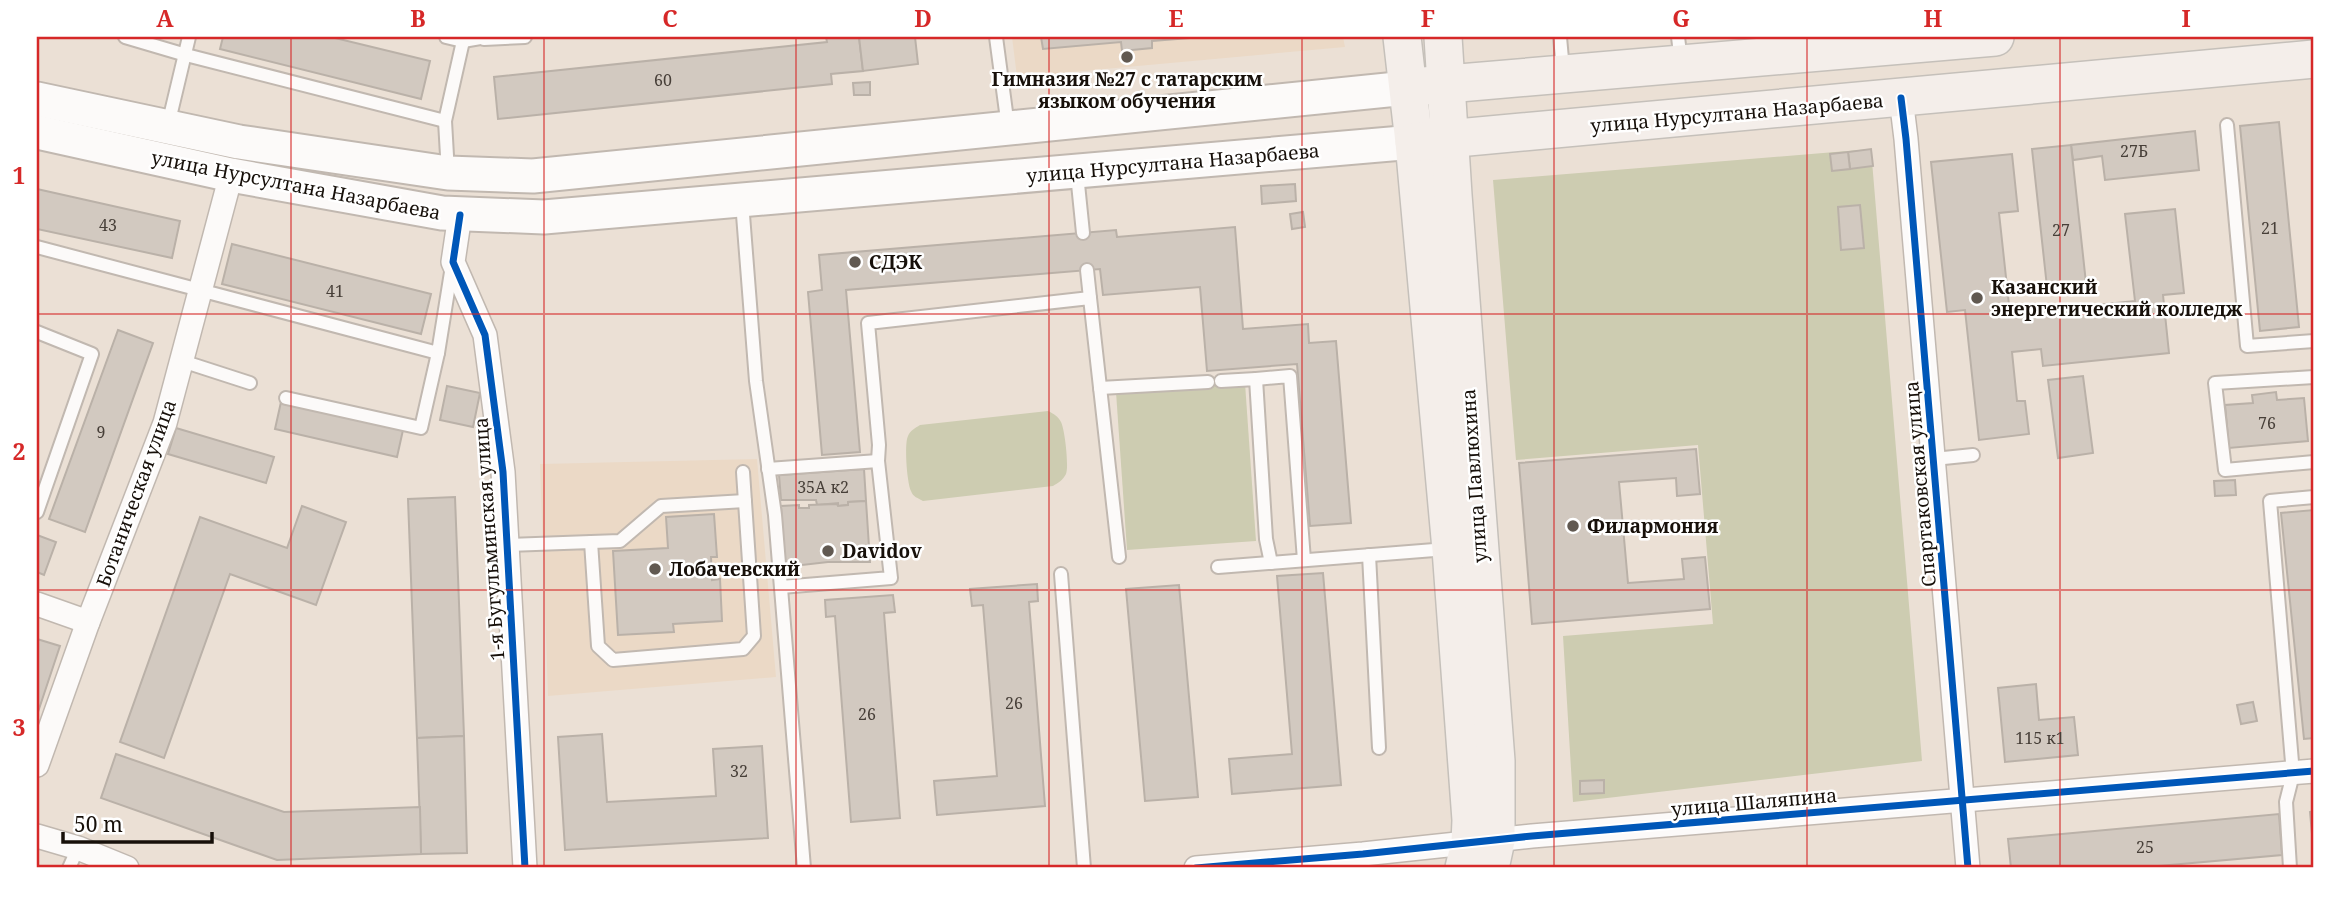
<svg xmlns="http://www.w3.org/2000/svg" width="2351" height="905" viewBox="0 0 2351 905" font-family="'Noto Serif',serif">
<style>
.built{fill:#ebd9c6}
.green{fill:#cdccb1}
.building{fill:#d2c9c0;stroke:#bab1a8;stroke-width:2}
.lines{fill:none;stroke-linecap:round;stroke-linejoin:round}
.lane-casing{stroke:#c1b8b0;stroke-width:16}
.street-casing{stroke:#c1b8b0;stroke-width:26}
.secondary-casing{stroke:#c1b8b0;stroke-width:37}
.primary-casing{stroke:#c5c0ba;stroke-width:40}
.lane{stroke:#fcfaf9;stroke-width:12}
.street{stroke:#fcfaf9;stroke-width:23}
.secondary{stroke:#fcfaf9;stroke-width:33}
.primary{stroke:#f4eeea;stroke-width:37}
.cycleway-casing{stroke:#fff;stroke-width:11}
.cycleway{stroke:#0057b8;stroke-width:7}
.grid{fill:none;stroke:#d62828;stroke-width:2;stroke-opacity:0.55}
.poi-dot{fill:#615951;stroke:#fff;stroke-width:2.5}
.labels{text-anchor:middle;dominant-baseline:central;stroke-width:5;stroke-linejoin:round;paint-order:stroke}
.number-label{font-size:16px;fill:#473f38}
.poi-label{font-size:19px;font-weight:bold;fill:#17100a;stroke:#fff;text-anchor:start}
.street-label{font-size:19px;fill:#17100a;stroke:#fff}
.neatline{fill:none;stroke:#d62828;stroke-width:2.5}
.grid-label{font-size:23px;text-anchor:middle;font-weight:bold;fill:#d62828}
</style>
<rect width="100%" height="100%" fill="#ebe0d5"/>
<g class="built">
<path d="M1012,37H1343L1345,47L1017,77Z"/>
<path d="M757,459L776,677L548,696L540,464Z"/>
</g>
<g class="green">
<path d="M1871,149L1922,761L1573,802L1563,636L1713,624L1698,445L1516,460L1493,180Z"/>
<path d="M1245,383L1256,541L1127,550L1116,392Z"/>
<path d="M1048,411C1054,414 1058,416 1061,422C1065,430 1069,467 1066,474C1063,480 1058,483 1053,486L923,501C918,498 913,497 911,491C907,483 904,444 908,436C910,431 915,428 920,425Z"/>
</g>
<g class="building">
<path d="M223,37H331L430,61L421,99L220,49Z"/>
<path d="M826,37H859L863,71L831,74L832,84L498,119L494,77L827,42Z"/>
<path d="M859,37H915L918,64L863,71Z"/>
<path d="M1041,37H1203L1152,41V48L1122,51L1121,42L1043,49Z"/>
<path d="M870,82V95H854L853,83Z"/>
<path d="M2279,122L2299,327L2260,331L2240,126Z"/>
<path d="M2195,131L2199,170L2105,180L2102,156L2073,160L2071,145Z"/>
<path d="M2071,145L2086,283L2047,287L2032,149Z"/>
<path d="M1871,149L1873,166L1850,169L1848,152Z"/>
<path d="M1848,152L1850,169L1832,171L1830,154Z"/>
<path d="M2012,154L2018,211L1999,213L2010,314L2135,301L2125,214L2175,209L2184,293L2163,295L2169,353L2043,366L2041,349L2012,352L2017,401H2025L2029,434L1979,440L1965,310L1947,312L1931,162Z"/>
<path d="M1295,184L1296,201L1262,204L1261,186Z"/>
<path d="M37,189L180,221L172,258L37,229Z"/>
<path d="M1860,205L1864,248L1841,250L1838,207Z"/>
<path d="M1303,212L1305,227L1292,229L1290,214Z"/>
<path d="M1235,227L1243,329L1308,324L1309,343L1336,341L1351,523L1310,526L1297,364L1207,371L1200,287L1103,295L1100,269L846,290L860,452L822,455L808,292L822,290L819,255L1116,230L1117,237Z"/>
<path d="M232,244L431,294L421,334L222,284Z"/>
<path d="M118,330L153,343L85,532L49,519Z"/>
<path d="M2083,376L2093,453L2058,458L2048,380Z"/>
<path d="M447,386L480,393L473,427L440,420Z"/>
<path d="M2276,392L2277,400L2304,398L2308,441L2229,448L2225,405L2253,403L2252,395Z"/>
<path d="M281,402L403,430L397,457L275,429Z"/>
<path d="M176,428L274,457L266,483L168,454Z"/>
<path d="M1696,449L1700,494L1677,496L1676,478L1619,482L1628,583L1684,579L1682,559L1705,557L1710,609L1532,624L1519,463Z"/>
<path d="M864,469L866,501L848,502V505L838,506V503L817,505L816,500H781L779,475Z"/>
<path d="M2235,480L2236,495L2215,496L2214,481Z"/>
<path d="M455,497L464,736L417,738L408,499Z"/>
<path d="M866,501L870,562H828L785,567L781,506L799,505V508H809V505L837,504L838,506L848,505V502Z"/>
<path d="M302,506L346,522L316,605L230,574L164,758L120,742L200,517L287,548Z"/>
<path d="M2314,510V738L2304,739L2281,513Z"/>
<path d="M714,514L717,557H711L712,580L720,579L722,621L673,624L674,632L618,635L613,551L668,548L666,517Z"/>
<path d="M37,535L56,542L44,575L37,572Z"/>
<path d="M1323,573L1341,785L1232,794L1229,759L1292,754L1277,576Z"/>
<path d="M1037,584L1038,601L1029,602L1045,806L937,815L934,781L997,776L983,605L972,606L970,589Z"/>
<path d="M1179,585L1198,797L1145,801L1126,589Z"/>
<path d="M893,595L895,612L884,613L900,818L851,822L835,616L826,617L825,600Z"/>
<path d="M37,639L60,646L37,715Z"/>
<path d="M2036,684L2039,720L2074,717L2078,755L2005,762L1998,688Z"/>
<path d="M2253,702L2257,721L2241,724L2237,705Z"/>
<path d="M602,734L607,802L716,796L713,749L762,746L768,838L565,850L558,737Z"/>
<path d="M464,736L467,853L421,854L417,738Z"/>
<path d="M116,754L284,812L420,807L421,854L277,860L101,798Z"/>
<path d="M1604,780V793L1580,794V781Z"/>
<path d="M2314,811V856L2310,812Z"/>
<path d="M2279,814L2282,855L2136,868H2011L2008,839Z"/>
</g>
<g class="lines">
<defs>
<g id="lane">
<path d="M125,37L186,55L445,121"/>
<path d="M446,37L463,41L486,37"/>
<path d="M996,37L1008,127"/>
<path d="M1560,37L1563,70"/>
<path d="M1678,37L1681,61"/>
<path d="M484,39L525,37"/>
<path d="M168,125L189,37"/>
<path d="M2227,125L2247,346L2314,341"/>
<path d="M448,173L445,121L463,41"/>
<path d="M1077,174L1083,233"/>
<path d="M742,202L756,381L775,515L804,868"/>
<path d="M37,247L438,353L452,266"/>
<path d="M1087,270L1090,298"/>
<path d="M37,332L92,354L37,512"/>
<path d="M182,361L250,383"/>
<path d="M2314,377L2215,383L2225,470L2314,462"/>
<path d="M1256,379L1290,376L1304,560"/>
<path d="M1221,381L1256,379L1266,539L1271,563"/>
<path d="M1100,388L1208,382"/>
<path d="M286,398L421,428L438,353"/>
<path d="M1934,459L1973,455"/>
<path d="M768,469L878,461"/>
<path d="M591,542L620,541L661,506L745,501"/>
<path d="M508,545L591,542L598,646L613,660L743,649L754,636L743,472"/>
<path d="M1369,555L1379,748"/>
<path d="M1218,567L1447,549"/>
<path d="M1061,574L1084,868"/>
<path d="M781,587L891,578L878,461L879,445L868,323L1090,298L1119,557"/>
<path d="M69,868L78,848"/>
<path d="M2290,868L2286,802L2293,774L2270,501L2314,497"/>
</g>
<g id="street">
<path d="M1901,98L1906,139L1968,868"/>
<path d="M460,215L453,262L485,335L503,472L525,868"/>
<path d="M37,604L88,622"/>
<path d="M37,765L88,622L165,423L231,175"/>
<path d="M37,836L78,848L127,868"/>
<path d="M1196,868L1363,854L1532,836L2314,771"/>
</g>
<g id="secondary">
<path d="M37,99L239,142L448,173L533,176L1407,88"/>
<path d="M37,132L231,175L442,213L544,217L1414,142"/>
</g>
<g id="primary">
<path d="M1402,37L1414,142L1451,549L1471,820L1470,843L1464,868"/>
<path d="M1443,37L1453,195L1496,761V840L1490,868"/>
<path d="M1424,86L1995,37"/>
<path d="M1414,142L2314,59"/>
</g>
</defs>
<use href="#lane" class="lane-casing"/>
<use href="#street" class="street-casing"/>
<use href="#secondary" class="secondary-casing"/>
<use href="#primary" class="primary-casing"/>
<use href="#lane" class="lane"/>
<use href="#street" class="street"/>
<use href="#secondary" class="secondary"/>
<use href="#primary" class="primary"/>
<defs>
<g id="cycleway">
<path d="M1901,98L1906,139L1968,868"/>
<path d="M460,215L453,262L485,335L503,472L525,868"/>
<path d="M1196,868L1363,854L1532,836L2314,771"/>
</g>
</defs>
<use href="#cycleway" class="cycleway-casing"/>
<use href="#cycleway" class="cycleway"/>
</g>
<path class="grid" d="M291,37V868M544,37V868M796,37V868M1049,37V868M1302,37V868M1554,37V868M1807,37V868M2060,37V868M37,314H2314M37,590H2314"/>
<g class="poi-dot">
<circle cx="1127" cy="57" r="7"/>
<circle cx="855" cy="262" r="7"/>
<circle cx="1977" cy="298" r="7"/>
<circle cx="1573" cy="526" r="7"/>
<circle cx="828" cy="551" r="7"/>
<circle cx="655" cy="569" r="7"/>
</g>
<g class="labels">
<g class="number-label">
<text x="663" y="80">60</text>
<text x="2134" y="151">27Б</text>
<text x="108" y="225">43</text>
<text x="2270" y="228">21</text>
<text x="2061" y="230">27</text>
<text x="335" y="291">41</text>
<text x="2267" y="423">76</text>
<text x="101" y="432">9</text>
<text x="823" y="487">35А к2</text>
<text x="1014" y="703">26</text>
<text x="867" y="714">26</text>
<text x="2040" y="738">115 к1</text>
<text x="739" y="771">32</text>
<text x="2145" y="847">25</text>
</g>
<g class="poi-label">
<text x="1127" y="79" text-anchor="middle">Гимназия №27 с татарским<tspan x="1127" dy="22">языком обучения</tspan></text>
<text x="869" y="262">СДЭК</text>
<text x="1991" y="287">Казанский<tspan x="1991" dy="22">энергетический колледж</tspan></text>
<text x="1587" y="526">Филармония</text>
<text x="842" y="551">Davidov</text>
<text x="669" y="569">Лобачевский</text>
</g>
<g class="street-label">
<text transform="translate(1737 113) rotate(-5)">улица Нурсултана Назарбаева</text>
<text transform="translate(1173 163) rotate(-5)">улица Нурсултана Назарбаева</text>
<text transform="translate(296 185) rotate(11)">улица Нурсултана Назарбаева</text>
<text transform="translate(1474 476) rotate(-94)">улица Павлюхина</text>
<text transform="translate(1920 484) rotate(-95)">Спартаковская улица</text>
<text transform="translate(136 493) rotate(-70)">Ботаническая улица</text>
<text transform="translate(489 539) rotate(-94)">1-я Бугульминская улица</text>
<text transform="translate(1754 802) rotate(-5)">улица Шаляпина</text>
</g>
</g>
<rect width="2351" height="905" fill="none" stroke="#ffffff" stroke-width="77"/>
<path d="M63 832v10h149v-10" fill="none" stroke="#17100a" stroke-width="3.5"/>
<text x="74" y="832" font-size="21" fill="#17100a" stroke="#ffffff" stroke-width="5" paint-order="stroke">50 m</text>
<rect x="38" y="38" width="2274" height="828" class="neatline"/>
<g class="grid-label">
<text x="165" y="27">A</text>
<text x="418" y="27">B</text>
<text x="670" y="27">C</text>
<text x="923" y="27">D</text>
<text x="1176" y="27">E</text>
<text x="1428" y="27">F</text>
<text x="1681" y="27">G</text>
<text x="1933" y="27">H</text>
<text x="2186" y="27">I</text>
<text x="19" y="184">1</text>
<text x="19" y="460">2</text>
<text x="19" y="736">3</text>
</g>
</svg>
